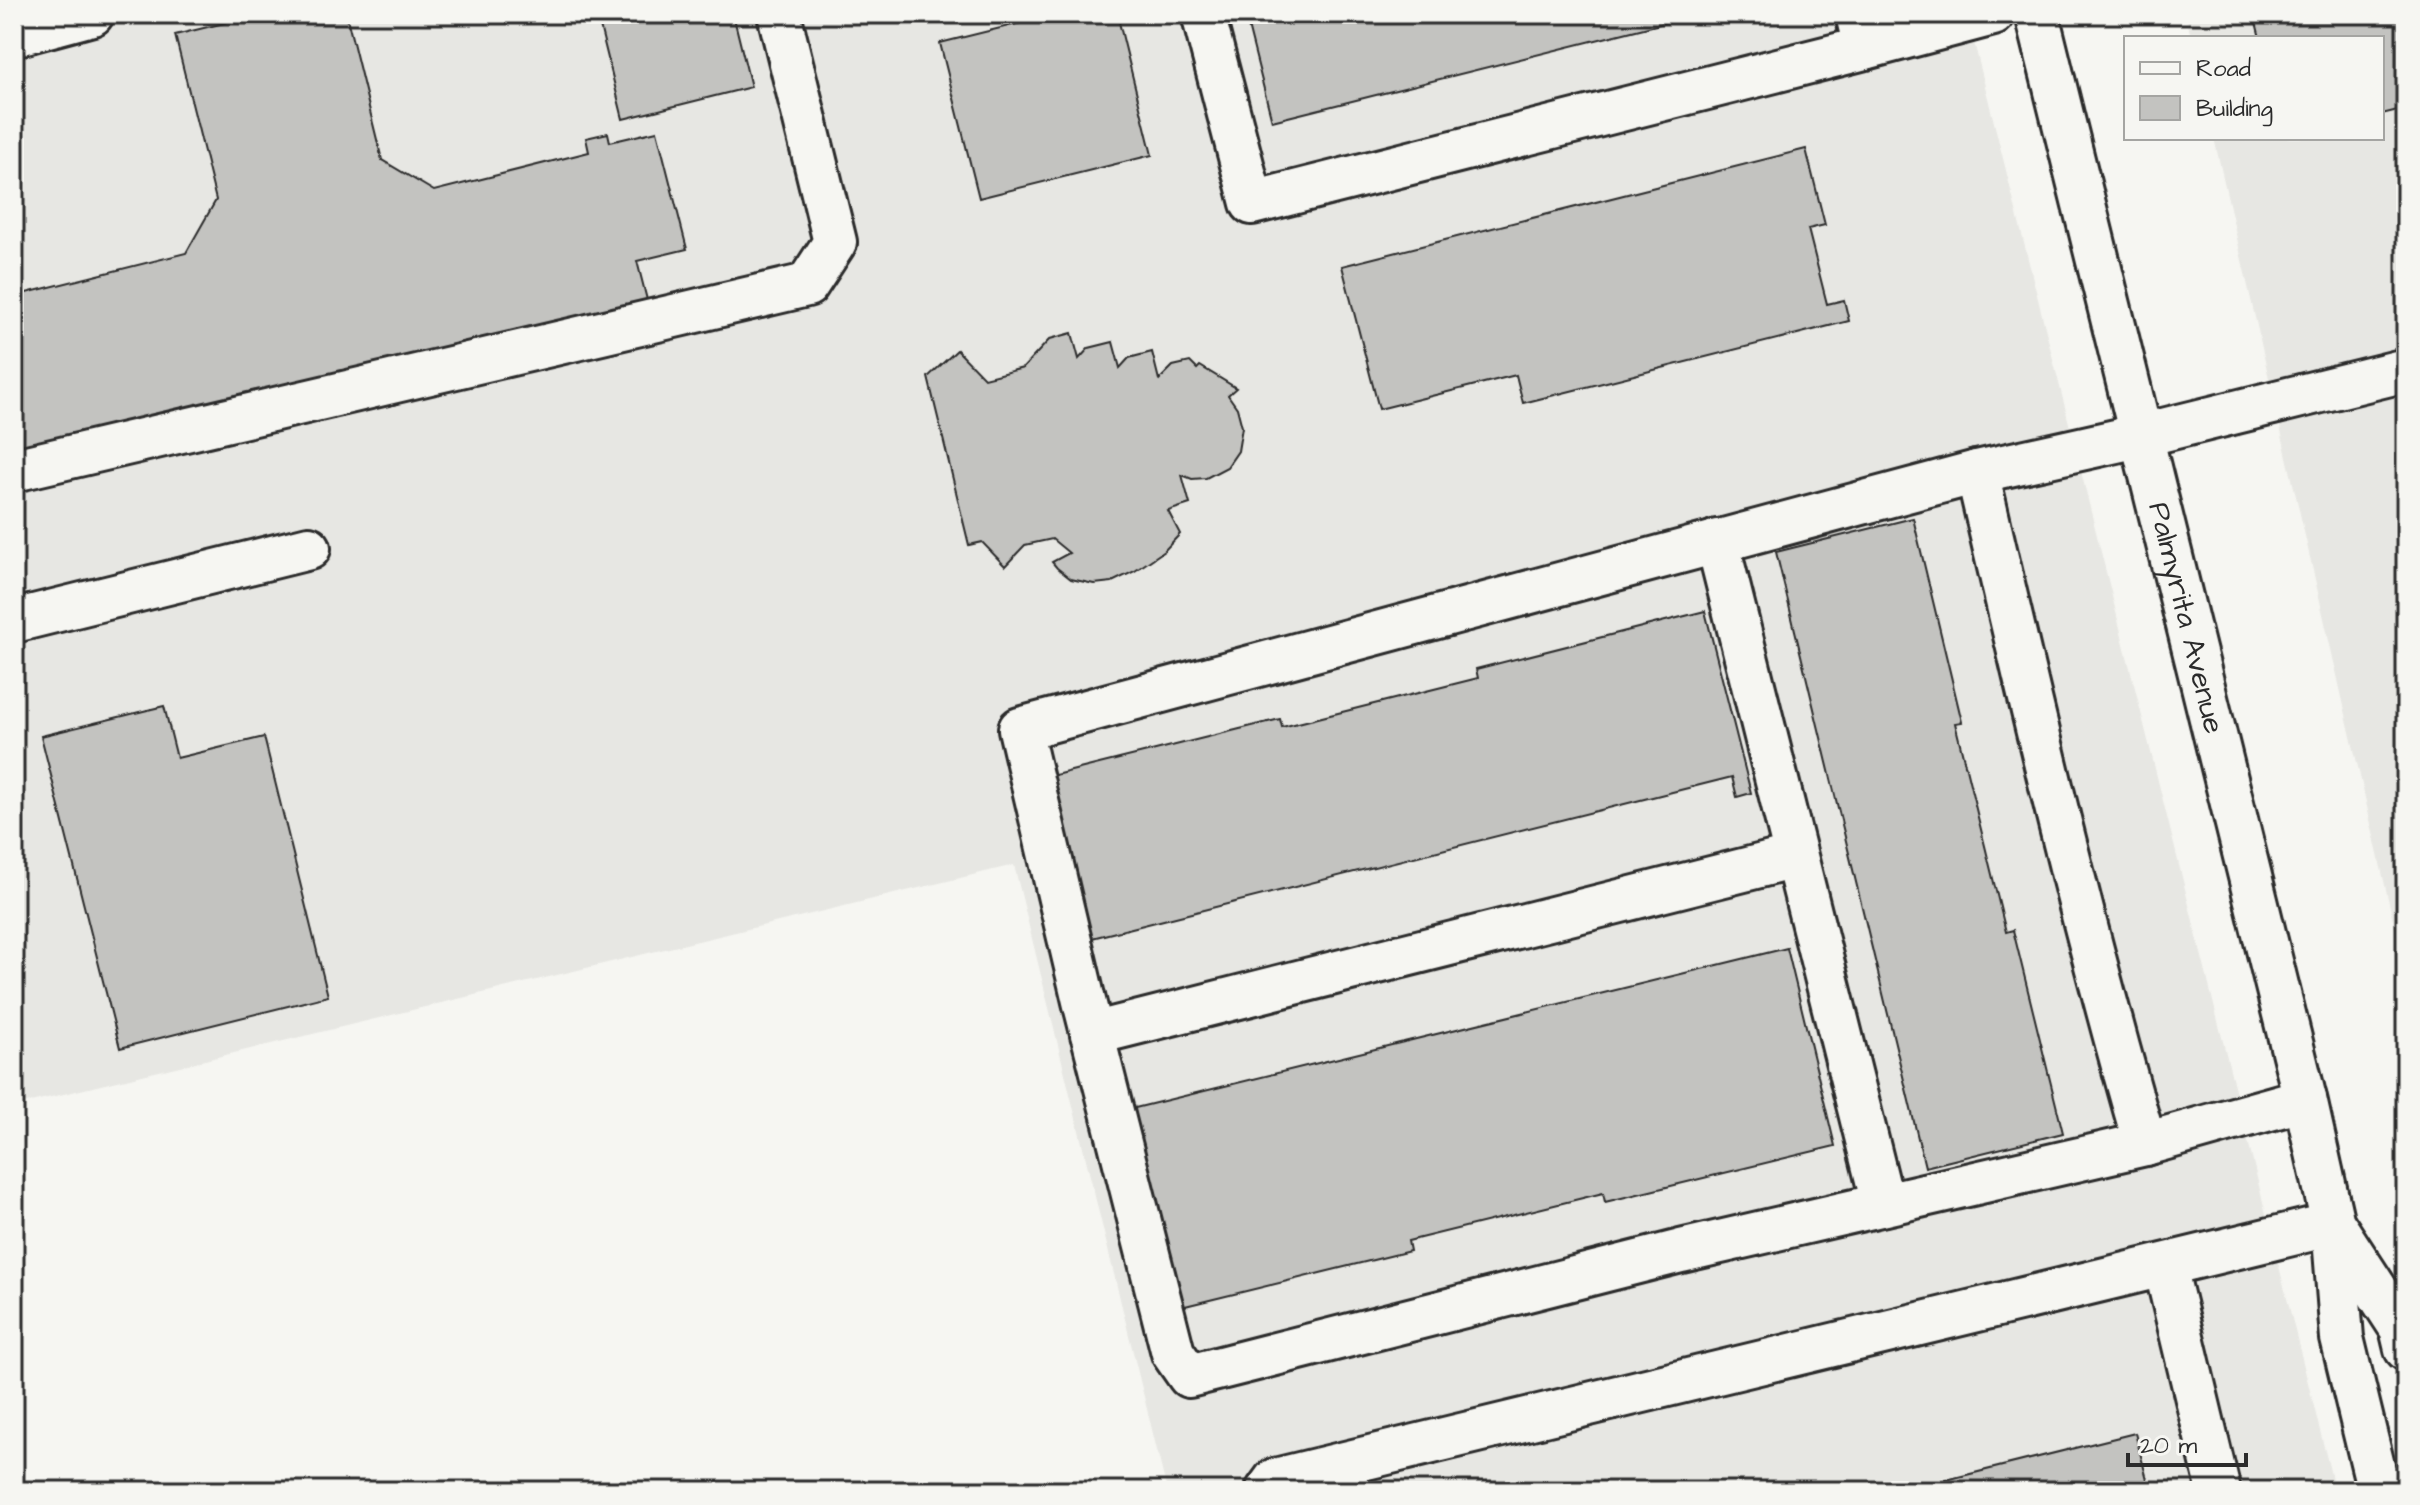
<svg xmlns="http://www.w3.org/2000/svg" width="2420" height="1505" viewBox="0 0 2420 1505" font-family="'Architects Daughter',sans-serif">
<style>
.built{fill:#e7e7e3}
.building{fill:#c3c3c0;stroke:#2b2b2b;stroke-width:2}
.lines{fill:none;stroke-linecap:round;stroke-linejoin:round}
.minor-casing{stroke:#2b2b2b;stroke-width:48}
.minor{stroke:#f6f6f2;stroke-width:42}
.labels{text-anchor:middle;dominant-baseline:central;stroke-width:8;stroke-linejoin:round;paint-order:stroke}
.street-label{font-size:30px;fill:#2b2b2b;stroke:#f6f6f2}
</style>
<rect width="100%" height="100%" fill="#f6f6f2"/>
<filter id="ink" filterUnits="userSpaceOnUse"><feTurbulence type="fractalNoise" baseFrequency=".0125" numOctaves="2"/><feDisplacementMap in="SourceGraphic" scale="16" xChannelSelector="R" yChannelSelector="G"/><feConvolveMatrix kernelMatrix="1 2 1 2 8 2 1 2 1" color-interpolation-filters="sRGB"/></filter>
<g filter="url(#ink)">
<g class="built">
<path d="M14,14H1967L2335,1491H1167L1014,865L14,1106Z"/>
<path d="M2186,14H2406V977L2214,138H2382V38H2191Z"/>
</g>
<g class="building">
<path d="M261,14H346L382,160L434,191L589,152L586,138L608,133L610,142L657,131L687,249L637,261L647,300L14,457V296L186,253L216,200L175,35Z"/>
<path d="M597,14H733L751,87L623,119Z"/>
<path d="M1057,14H1117L1152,155L979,198L940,43Z"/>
<path d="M1245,14H1700L1272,121Z"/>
<path d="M2254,14H2406V108L2382,114V38H2260Z"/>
<path d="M1806,149L1825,225L1808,229L1827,304L1844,300L1849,321L1523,403L1516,375L1379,409L1342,266Z"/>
<path d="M1072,333L1079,359L1089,348L1113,342L1120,368L1129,358L1152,352L1159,380L1173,366L1190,362L1197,369L1200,366L1236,388L1228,395L1237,408L1242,427L1238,451L1227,467L1206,478L1192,479L1182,475L1190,504L1168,511L1180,534L1164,551L1135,571L1112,582L1094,584L1071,579L1057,568L1052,562L1069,553L1052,539L1025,545L1005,566L982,542L969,545L928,377L957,350L984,378L1023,368L1050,339Z"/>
<path d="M1913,518L1962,722L1955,723L2006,932L2013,930L2063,1133L1925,1167L1776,552Z"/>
<path d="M1705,611L1751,793L1737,797L1732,777L1092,938L1051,776L1280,719L1282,727L1478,678L1476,669Z"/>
<path d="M164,706L177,758L264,737L328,996L120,1048L41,736Z"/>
<path d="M1787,948L1835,1146L1605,1202L1603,1193L1408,1241L1410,1251L1181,1307L1131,1109Z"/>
<path d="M2135,1433L2150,1491H1902Z"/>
</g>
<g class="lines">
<defs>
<g id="minor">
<path d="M1203,14L1252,203L1865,48"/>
<path d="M1857,14L1865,48L1993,14"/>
<path id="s1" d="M2037,14L2305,1099L2333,1224L2342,1338L2379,1491"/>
<path d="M14,35L92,14"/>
<path d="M14,470L807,285L835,242L779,14"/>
<path d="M1977,472C2029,696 2081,922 2145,1144"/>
<path d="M1717,541L1883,1204"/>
<path d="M14,621L309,548"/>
<path d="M1092,1034L1795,857"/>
<path d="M2305,1099L2145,1144L1681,1251L1189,1376L1173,1353L1084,1001L1020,729L1977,472L2143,435L2406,370"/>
<path d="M2336,1228L2401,1328L2406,1349"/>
<path d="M2165,1266L2219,1491"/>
<path d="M1267,1491L1275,1480L2333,1224"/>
</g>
</defs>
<use href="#minor" class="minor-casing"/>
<use href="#minor" class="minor"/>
</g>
</g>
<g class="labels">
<g class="street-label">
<text stroke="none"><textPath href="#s1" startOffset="622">Palmyrita Avenue</textPath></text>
</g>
</g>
<rect width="2420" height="1505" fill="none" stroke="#f6f6f2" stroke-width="48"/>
<rect x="24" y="24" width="2372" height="1457" fill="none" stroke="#2b2b2b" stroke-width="3" filter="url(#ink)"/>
<rect x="2124" y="36" width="260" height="104" fill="#f6f6f2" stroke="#a5a5a2" stroke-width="2"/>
<rect x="2140" y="62" width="40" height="12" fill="#f6f6f2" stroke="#a5a5a2" stroke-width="2"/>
<text x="2196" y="76" font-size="24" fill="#2b2b2b">Road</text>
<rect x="2140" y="96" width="40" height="24" fill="#c3c3c0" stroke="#a5a5a2" stroke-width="2"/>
<text x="2196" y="116" font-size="24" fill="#2b2b2b">Building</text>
<path d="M2128 1453v12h118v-12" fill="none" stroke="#2b2b2b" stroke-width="4"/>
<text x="2140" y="1453" font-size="24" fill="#2b2b2b" stroke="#f6f6f2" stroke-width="6" paint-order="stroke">20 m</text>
</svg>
